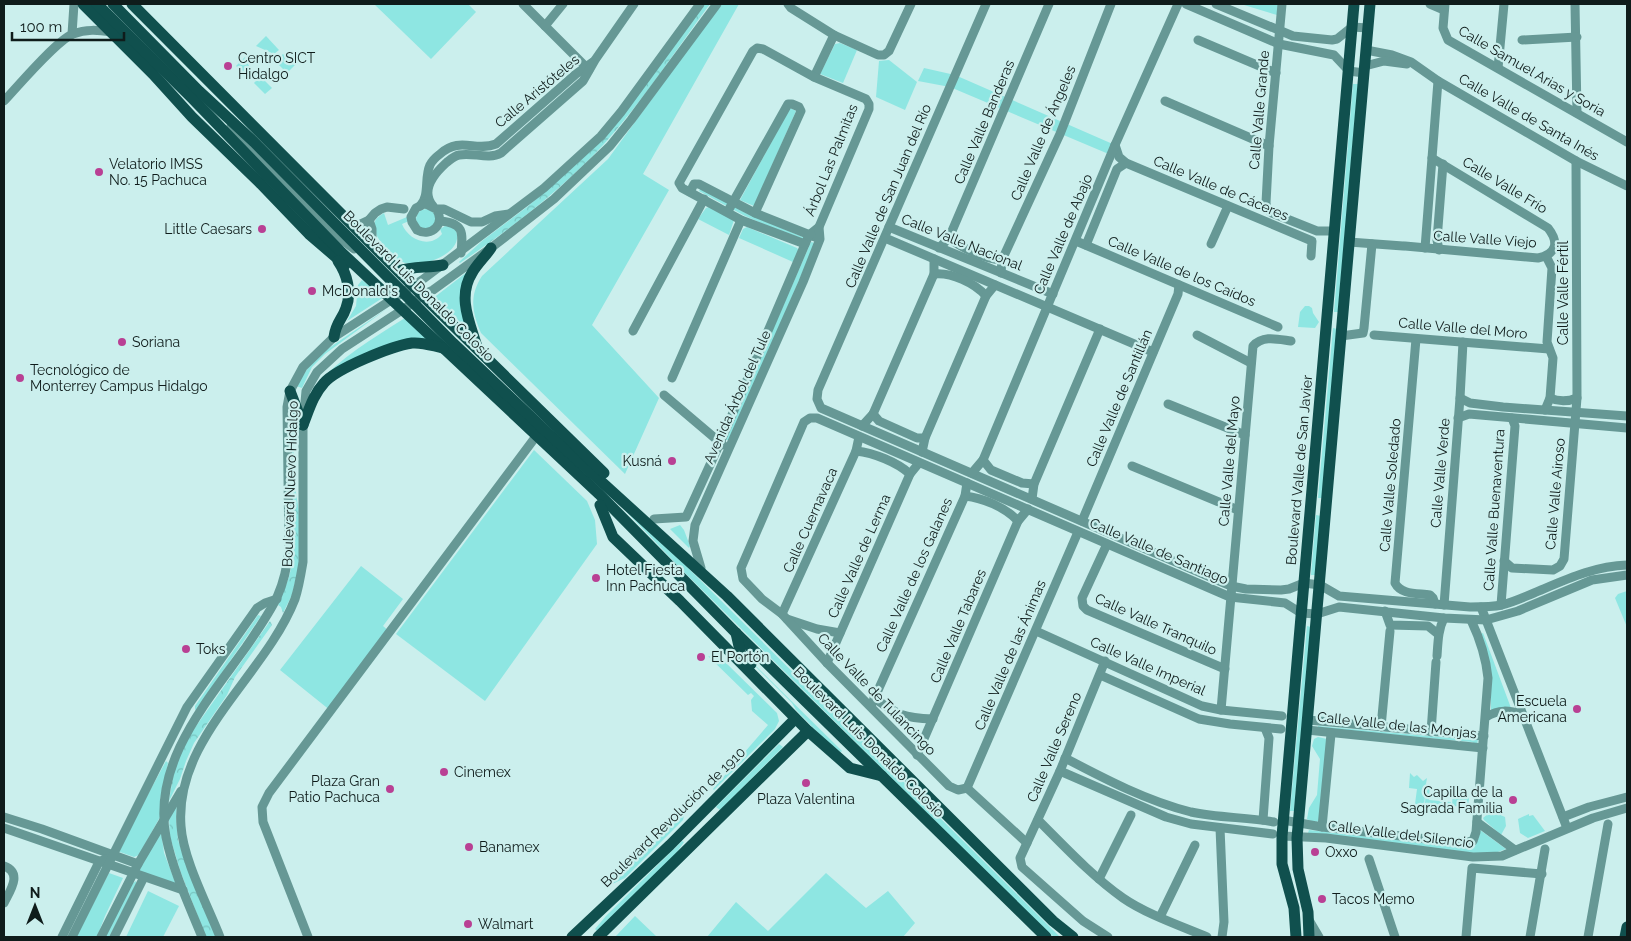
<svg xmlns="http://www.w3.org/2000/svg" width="1631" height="941" viewBox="0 0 1631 941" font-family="Raleway,sans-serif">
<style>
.green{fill:#8ee6e2}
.forest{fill:url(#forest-crowns)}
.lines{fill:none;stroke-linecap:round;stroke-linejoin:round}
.minor{stroke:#669895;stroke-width:9}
.major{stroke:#10504e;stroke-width:11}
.poi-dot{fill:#b94094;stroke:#cbefed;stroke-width:2}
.labels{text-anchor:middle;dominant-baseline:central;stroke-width:4.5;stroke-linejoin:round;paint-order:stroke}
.poi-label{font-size:14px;fill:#0f1c1b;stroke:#cbefed;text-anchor:start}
.street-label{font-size:14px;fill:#0f1c1b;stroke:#cbefed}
</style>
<defs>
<pattern id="forest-crowns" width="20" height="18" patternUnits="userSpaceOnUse" patternTransform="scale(1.25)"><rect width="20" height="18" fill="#8ee6e2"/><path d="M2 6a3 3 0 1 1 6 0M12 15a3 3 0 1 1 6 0" fill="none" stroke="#79c5c1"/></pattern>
</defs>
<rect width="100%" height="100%" fill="#cbefed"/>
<g class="green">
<path d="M374,4H468L476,12L431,59Z"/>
<path d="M721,4H739L643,174L669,190L592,325L659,398L625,474L481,333C472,312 469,296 482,276L608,159Z"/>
<path d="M1245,4H1278L1277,15L1244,5Z"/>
<path d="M266,36L279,50L274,54L256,46Z"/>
<path d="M840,43L857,50L843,83L820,74L835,44Z"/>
<path d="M283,54L295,65L287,73L275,61Z"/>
<path d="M245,57L253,75L250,79L236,66Z"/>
<path d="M889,60L917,82L905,110L876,97L879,61Z"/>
<path d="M924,68L955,75L1115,145L1111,155L950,87L918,81Z"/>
<path d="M260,76L272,88L265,94L254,83Z"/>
<path d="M1353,84H1358L1338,312H1334Z"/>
<path d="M790,108L796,111L754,206L740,200Z"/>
<path d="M701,188L746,213L805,238L803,241L745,216L699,191Z"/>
<path d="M709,207L734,220L729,235L698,219L706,208Z"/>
<circle cx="426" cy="219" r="10"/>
<path d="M384,213L388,225L407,217L409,221L402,224C408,240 430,249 442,234L440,229L445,226L455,227C456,231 458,235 457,239C454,256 424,266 409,264C395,262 369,235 375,221C377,217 381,215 384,213Z"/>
<path d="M747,227L797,248L799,251L793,262L739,238L743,229Z"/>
<path d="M811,242L815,243L730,441L725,439Z"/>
<path d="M467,272V329L436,298V296Z"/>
<path d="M362,280L384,297L347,321L356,306L358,285Z"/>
<path d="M1305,306H1309L1312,308L1313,313L1319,322L1315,328L1298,327L1300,312Z"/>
<path d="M388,308L325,354L312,367L302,388L296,386L310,365L326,350Z"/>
<path d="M405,318L429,340H418L315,386C340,358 373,338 405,318Z"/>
<path d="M1333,328L1337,329L1322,498H1318Z"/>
<path d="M534,450L587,501L595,520L597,544L485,701L396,634Z"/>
<path d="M621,506L685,565L1060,937H1054L1026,911L681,569Z"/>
<path d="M1316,515L1321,516L1316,575H1311Z"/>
<path d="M680,525L684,530L690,546L689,548L670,529Z"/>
<path d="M361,566L403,599L383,626L390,632L331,711L280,670Z"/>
<path d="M1627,591V627L1615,598L1618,594Z"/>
<path d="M258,615L261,616L197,709L195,710V706Z"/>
<path d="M1307,626L1311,627L1294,811H1290Z"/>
<path d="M1483,633L1511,708L1491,712V671L1481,634Z"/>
<path d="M708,656L724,661L777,713L779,721L775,729L714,790L713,789L768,725L752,711L751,700L754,696L751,693L748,695Z"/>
<path d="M753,663L842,751L841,752L832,747L796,710L792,703L753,664Z"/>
<path d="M1318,726L1472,740L1478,739L1477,745L1472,742L1318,728Z"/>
<path d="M1318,737L1327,739L1319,820L1317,822L1311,821L1307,819L1309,808L1317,795L1320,759L1312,746L1314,739Z"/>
<path d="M779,744L783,747L720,810L716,807Z"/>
<path d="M166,761L168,763L160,800V817L139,855L134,857L120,852L118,850Z"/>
<path d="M1410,773L1414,777L1417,775L1423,781L1427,778L1426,784L1430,785L1429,800L1451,802V806L1425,804L1426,787L1424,805L1415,804L1417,789L1409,788Z"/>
<path d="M1453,790L1467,791V797L1469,798L1468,807L1452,806Z"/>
<path d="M1490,812L1493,813H1496L1505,817L1506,826L1501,835L1484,820L1483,818Z"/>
<path d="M682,813L684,816L683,820L625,878L606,887L604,885L648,836L656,842Z"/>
<path d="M1529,814V816L1533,815L1545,831L1528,838L1520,833L1518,819Z"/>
<path d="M161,830L164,853L176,884L139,871Z"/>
<path d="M1309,830L1465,848C1476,847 1479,841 1480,830L1506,849L1495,853H1472L1308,833Z"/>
<path d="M682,841L684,842L675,855L597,931L595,929L606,916Z"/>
<path d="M109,873L123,878L105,916L97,937H76Z"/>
<path d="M826,873L866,908L888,891L915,923L903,937H707L736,902L768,931Z"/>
<path d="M136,881V884L109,937H105L133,883Z"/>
<path d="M148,891L179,906L163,937H126Z"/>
<path d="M635,916L657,937H615Z"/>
</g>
<g class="forest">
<path d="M703,4H710C675,51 643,101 604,144C561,190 512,228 460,263L459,262L482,241L527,207L565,174L598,140Z"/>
<path d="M291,423H293L295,486L299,512L300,561L292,595L283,613L281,607L278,605L289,577L293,560L294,539Z"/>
<path d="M270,621L272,625L235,677L227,695L194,743L186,761L180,779L169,801L175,765L187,739Z"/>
<path d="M177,801L176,820L178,840L184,858L216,937H206L181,873L170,837L169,818Z"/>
</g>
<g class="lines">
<g class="minor">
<path d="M523,4L589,70"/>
<path d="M788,4L791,8L834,35L878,55H884L889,51L911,4"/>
<path d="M986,4L818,390L817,399L821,408L1231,586L1246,589L1281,590L1289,589L1304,583L1320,585L1339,596L1470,607C1481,607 1492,607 1502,605C1513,602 1524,597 1534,593C1565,580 1594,566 1627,565"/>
<path d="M1186,4L1279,44L1334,55L1349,71L1364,73"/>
<path d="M1216,4L1293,36L1332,40L1337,39L1352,27L1368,28"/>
<path d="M1282,4L1269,146L1266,203L1267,209L1272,213L1317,231H1335"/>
<path d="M1430,4L1444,10"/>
<path d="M1445,4L1443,28L1448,40L1627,142"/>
<path d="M1575,4L1577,113"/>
<path d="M545,26L563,4"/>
<path d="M72,34L74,4"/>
<path d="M1198,40L1276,73"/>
<path d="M1522,40L1577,37"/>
<path d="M1366,50L1392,55L1411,62L1438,81L1576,161L1627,186"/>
<path d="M1365,66L1384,61L1407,64"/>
<path d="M1498,68L1504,4"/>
<path d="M814,77L834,35"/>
<path d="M4,101C18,86 57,40 73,34C86,29 98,30 111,32"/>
<path d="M1165,101L1269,146"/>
<path d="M231,126L240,138L338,237L354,249"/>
<path d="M1115,145L1119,157L1126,163L1312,241L1311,256"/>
<path d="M690,192L694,184H699L755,213L815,237"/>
<path d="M420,206C430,196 424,178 430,165C432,161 436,157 440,154C460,136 475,152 496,144L576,74L593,62"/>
<path d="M433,206C420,191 435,173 446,163C450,160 454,156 459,155C473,152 488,160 501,153L583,81L595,60L634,4"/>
<path d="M436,209C446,223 432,238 417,230L412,222L411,217L416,208L424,204L428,205L436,209H444L471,222H482L495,216L509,214"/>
<path d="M728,211L788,104H792L799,107L801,111L755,213"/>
<path d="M369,220L372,229V245"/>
<path d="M440,221C464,223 463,232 461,253"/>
<path d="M354,227L369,220L375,213L381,209L387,207L404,209"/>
<path d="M889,227L1053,294"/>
<path d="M885,238L1153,352"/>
<path d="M949,238C963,249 985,259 1002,260"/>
<path d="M1076,241L1278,327"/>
<path d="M1349,242L1403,246"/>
<path d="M1211,244L1228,206"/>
<path d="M1086,245L1117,169L1126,163"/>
<path d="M1405,246L1538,258C1557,254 1559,242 1548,228L1432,158"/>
<path d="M939,248L949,238L1049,4"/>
<path d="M1425,248L1438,81"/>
<path d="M1439,250L1437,240L1443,164"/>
<path d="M1001,273L1002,260L1060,134L1111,4"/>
<path d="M934,274C951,272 975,283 986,296"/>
<path d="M633,331L704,199"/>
<path d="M1197,335L1251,363"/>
<path d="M1374,335L1549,349"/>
<path d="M1341,336L1363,333L1364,328L1372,244"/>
<path d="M1416,339L1395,583C1401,595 1418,593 1430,595L1433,598L1435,604"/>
<path d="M672,378L741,220"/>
<path d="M664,395L723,445"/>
<path d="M1460,398L1470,403L1503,407L1627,416"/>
<path d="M1550,398C1559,402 1567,402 1577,398"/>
<path d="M1168,404L1245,435"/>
<path d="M1545,410L1550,398L1553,358L1547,342L1552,268L1546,256"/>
<path d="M873,414L879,421L917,438H925"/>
<path d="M1458,418L1469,414L1627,428"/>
<path d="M862,426L873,414L934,274V259"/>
<path d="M856,451C874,453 897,462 910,474"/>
<path d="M922,452L925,438L986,296L995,285"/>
<path d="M983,460L991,470L1022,483L1034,484"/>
<path d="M1132,466L1238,510"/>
<path d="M972,473L983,460L1115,145L1178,4"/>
<path d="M965,496C983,498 1005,507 1018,521"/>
<path d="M1032,499L1034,484L1100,329"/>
<path d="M654,519L686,517L720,443L809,235L819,227"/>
<path d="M1082,521L1178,294L1179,285"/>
<path d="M1107,544L1082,598L1083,606L1087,610L1225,669"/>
<path d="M1504,561L1512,568L1553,570L1560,566L1564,559L1577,398L1576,161"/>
<path d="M701,568L693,541L695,525L803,282L820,239L819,227L869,109V104L866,99L814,77L763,49L757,48L753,51L679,183L682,188L741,220L805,244"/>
<path d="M1444,605L1460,398L1463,342"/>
<path d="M1501,605L1515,426L1512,418"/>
<path d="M1481,607L1567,828"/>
<path d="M1385,611L1390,625L1428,626L1438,634"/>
<path d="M782,614L856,451L859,437"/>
<path d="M787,619L817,629L840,633"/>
<path d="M1036,631L1202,706L1221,710L1282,716"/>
<path d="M1437,656C1438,642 1438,630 1444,618"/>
<path d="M1105,661L1060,771L1020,858L1022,867L1083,921L1108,937"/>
<path d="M827,663L910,474L919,463"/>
<path d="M1100,675L1199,719L1230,724L1281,729"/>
<path d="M874,698C898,715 903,718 933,719"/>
<path d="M871,706L965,496L967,483"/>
<path d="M1221,710L1253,346C1263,335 1277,339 1291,341"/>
<path d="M1486,717C1499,709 1509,710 1523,715"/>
<path d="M1308,720L1484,736"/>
<path d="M1381,727L1390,631"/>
<path d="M1307,730L1483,748"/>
<path d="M1431,732L1436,662"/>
<path d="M917,755L1018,521L1028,509"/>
<path d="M1065,758C1105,779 1147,801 1191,812C1218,818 1247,817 1274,822"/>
<path d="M1060,771L1166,817L1191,824L1273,834"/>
<path d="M967,788L958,790L949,786L827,663L782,614L762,599L743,579L741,568L804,422L810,418H817L1230,597L1285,603L1301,613L1317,614L1339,607L1444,618L1486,620L1518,611L1592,580L1627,575"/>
<path d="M967,788L1078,532"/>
<path d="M967,788L1027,843"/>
<path d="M4,817L42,829L138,864"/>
<path d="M1563,817L1589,807L1627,797"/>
<path d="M1038,820C1065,847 1092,876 1123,898C1146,914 1181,926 1207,937"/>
<path d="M1263,820L1269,738L1265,728"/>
<path d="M1283,820L1322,827L1462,843L1473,841L1476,832L1488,678C1486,657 1480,639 1471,620"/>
<path d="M1477,822L1515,850"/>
<path d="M1322,827L1331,734"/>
<path d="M4,828L183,890"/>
<path d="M1220,828L1224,922L1222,937"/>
<path d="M1282,836L1326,838L1473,857L1502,856L1593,818L1627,808"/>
<path d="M1369,859L1395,937"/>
<path d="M4,866C23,873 10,891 4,903"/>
<path d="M1099,879L1131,815"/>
<path d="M1160,917L1195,845"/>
<path d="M1309,920L1319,937"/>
<path d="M62,937L99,862L105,859"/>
<path d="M72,937L187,707L257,608L265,603L277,599"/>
<path d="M101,937L138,864L181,791"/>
<path d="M114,937L144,877"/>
<path d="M202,937C189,905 173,871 166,837C152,763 206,703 246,647C271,610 285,593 289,548L287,407L290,391L303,367L334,337L422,280L544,188L601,136L621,112L700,4"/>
<path d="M220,937C208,906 183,859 181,826C174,738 265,676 295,599C299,587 301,574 303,562V425L306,391L317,372L342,349L416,301L422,295L433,290L491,248L554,199L610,146L631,120L717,4"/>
<path d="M308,937L263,822L262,807L269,793L534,439"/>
<path d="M1466,937L1472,868L1542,874"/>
<path d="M1530,937L1545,849"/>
<path d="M1588,937L1608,824"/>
</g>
<g class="major">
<path d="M83,4L153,74L192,117L261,184L309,234L345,265"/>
<path d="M97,4L192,98L341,252L599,494L736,633L1046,937"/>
<path d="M113,4L199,91L254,142L453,343L550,435L727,596L1053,921L1073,937"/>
<path d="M132,4L422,295L604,473"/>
<path d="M399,271C412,266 428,268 443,265"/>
<path d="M334,337C336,322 342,320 346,308C352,292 347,274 338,261"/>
<path d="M477,347C470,323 457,297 472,273C477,264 485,257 491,248"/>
<path d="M290,391L303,425"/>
<path d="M303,425C309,410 313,395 324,383C337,368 392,346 412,343C423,342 433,346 443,348"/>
<path d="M600,505L613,537L680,601L808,731L850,768L882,776"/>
<path d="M736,633L741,655L751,664"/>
<path d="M572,937L670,845L795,719"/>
<path d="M598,937L808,731"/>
<path d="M1296,937L1294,908L1282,864V836L1354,4"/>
<path d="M1309,937L1308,912L1298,869L1297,838L1370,4"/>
<path d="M1625,937L1627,927"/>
</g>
</g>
<g class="poi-dot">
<circle cx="228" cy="66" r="5"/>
<circle cx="99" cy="172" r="5"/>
<circle cx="262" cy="229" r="5"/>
<circle cx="312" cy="291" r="5"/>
<circle cx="122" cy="342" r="5"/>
<circle cx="20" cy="378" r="5"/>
<circle cx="672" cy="461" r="5"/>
<circle cx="596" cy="578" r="5"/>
<circle cx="186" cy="649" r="5"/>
<circle cx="701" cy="657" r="5"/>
<circle cx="1577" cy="709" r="5"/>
<circle cx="444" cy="772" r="5"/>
<circle cx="806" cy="783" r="5"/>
<circle cx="390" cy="789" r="5"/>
<circle cx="1513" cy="800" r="5"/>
<circle cx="469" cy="847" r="5"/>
<circle cx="1315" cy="852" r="5"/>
<circle cx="1322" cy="899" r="5"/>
<circle cx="468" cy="924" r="5"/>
</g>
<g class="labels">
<g class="poi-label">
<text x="238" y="58">Centro SICT<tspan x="238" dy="16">Hidalgo</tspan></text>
<text x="109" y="164">Velatorio IMSS<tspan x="109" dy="16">No. 15 Pachuca</tspan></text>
<text x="252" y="229" text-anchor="end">Little Caesars</text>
<text x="322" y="291">McDonald's</text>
<text x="132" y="342">Soriana</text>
<text x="30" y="370">Tecnológico de<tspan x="30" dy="16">Monterrey Campus Hidalgo</tspan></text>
<text x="662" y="461" text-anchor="end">Kusná</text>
<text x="606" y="570">Hotel Fiesta<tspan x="606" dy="16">Inn Pachuca</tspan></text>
<text x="196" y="649">Toks</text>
<text x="711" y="657">El Portón</text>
<text x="1567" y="701" text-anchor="end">Escuela<tspan x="1567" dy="16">Americana</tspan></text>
<text x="454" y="772">Cinemex</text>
<text x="380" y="781" text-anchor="end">Plaza Gran<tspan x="380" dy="16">Patio Pachuca</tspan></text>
<text x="1503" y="792" text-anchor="end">Capilla de la<tspan x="1503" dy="16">Sagrada Familia</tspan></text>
<text x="806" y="799" text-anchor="middle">Plaza Valentina</text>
<text x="479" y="847">Banamex</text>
<text x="1325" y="852">Oxxo</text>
<text x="1332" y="899">Tacos Memo</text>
<text x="478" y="924">Walmart</text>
</g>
<g class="street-label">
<text transform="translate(1532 71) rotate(30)">Calle Samuel Arias y Soria</text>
<text transform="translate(537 91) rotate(-40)">Calle Aristóteles</text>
<text transform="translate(1259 110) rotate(-85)">Calle Valle Grande</text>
<text transform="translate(1529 117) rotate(30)">Calle Valle de Santa Inés</text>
<text transform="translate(984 122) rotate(-67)">Calle Valle Banderas</text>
<text transform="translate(1043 133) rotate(-67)">Calle Valle de Ángeles</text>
<text transform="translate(831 160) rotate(-68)">Árbol Las Palmitas</text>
<text transform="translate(1505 185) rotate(31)">Calle Valle Frío</text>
<text transform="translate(1221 188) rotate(23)">Calle Valle de Cáceres</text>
<text transform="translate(888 196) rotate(-67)">Calle Valle de San Juan del Río</text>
<text transform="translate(1063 234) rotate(-67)">Calle Valle de Abajo</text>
<text transform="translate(1485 239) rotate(4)">Calle Valle Viejo</text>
<text transform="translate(962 242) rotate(22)">Calle Valle Nacional</text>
<text transform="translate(1182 271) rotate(23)">Calle Valle de los Caídos</text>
<text transform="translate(419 286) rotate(45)">Boulevard Luis Donaldo Colosio</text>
<text transform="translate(1563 293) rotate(-90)">Calle Valle Fértil</text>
<text transform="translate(1463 328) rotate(5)">Calle Valle del Moro</text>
<text transform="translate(737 397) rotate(-66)">Avenida Árbol del Tule</text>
<text transform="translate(1119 398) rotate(-67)">Calle Valle de Santillán</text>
<text transform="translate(1229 461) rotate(-85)">Calle Valle del Mayo</text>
<text transform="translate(1299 470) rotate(-85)">Boulevard Valle de San Javier</text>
<text transform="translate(1440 473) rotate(-85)">Calle Valle Verde</text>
<text transform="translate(290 484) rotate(-88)">Boulevard Nuevo Hidalgo</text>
<text transform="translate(1390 485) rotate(-85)">Calle Valle Soledado</text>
<text transform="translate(1555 494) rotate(-85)">Calle Valle Airoso</text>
<text transform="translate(1494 510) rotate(-86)">Calle Valle Buenaventura</text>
<text transform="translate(810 520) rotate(-66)">Calle Cuernavaca</text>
<text transform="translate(1159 551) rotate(23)">Calle Valle de Santiago</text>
<text transform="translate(859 556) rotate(-66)">Calle Valle de Lerma</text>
<text transform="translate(914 575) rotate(-66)">Calle Valle de los Galanes</text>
<text transform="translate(1156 624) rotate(24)">Calle Valle Tranquilo</text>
<text transform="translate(958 626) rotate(-67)">Calle Valle Tabares</text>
<text transform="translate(1010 655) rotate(-67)">Calle Valle de las Ánimas</text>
<text transform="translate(1148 666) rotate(24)">Calle Valle Imperial</text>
<text transform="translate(877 694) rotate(46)">Calle Valle de Tulancingo</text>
<text transform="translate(1397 725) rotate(6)">Calle Valle de las Monjas</text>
<text transform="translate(869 742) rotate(45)">Boulevard Luis Donaldo Colosio</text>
<text transform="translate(1054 747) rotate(-67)">Calle Valle Sereno</text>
<text transform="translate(673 817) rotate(-44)">Boulevard Revolución de 1910</text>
<text transform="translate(1401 834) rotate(7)">Calle Valle del Silencio</text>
</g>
</g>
<rect width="1631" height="941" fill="none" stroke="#0f1c1b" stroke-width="10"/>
<g transform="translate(35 906)" stroke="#cbefed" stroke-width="4" paint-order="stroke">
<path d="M0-4L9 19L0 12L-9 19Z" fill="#0f1c1b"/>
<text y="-8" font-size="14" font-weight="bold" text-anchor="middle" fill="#0f1c1b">N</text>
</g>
<path d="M12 32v8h112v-8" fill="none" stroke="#0f1c1b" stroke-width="2.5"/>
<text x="20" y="32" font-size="15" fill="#0f1c1b" stroke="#cbefed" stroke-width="4" paint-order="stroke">100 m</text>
</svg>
